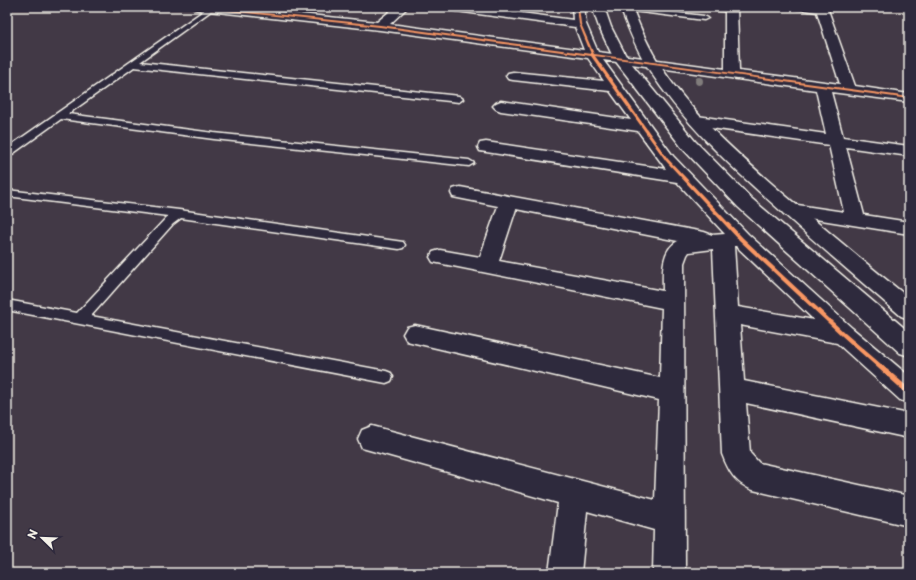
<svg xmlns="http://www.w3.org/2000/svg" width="916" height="580" viewBox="0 0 916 580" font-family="'Playpen Sans',sans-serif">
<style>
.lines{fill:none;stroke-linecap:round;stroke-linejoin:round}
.lane-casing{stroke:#f4f1e8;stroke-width:3}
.street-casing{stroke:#f4f1e8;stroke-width:3}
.secondary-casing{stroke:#f4f1e8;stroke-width:3}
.lane{fill:#2f2a3d;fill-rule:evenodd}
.street{fill:#2f2a3d;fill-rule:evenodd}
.secondary{fill:#2f2a3d;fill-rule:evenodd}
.cycleway-casing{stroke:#2f2a3d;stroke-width:3}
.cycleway{fill:#f99763;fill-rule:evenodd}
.tree{fill:#817d7c}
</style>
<rect width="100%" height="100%" fill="#423946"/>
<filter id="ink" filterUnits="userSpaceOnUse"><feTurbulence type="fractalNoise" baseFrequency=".025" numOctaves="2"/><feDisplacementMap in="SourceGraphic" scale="8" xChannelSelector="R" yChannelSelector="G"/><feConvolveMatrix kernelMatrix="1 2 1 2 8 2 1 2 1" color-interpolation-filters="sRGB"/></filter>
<g filter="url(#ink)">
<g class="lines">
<defs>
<g id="lane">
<path d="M209,7L215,8L140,62L459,96L463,99L459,102L134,67L68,114L214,133L469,160L474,163L469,166L214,139L61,119L11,155L7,156V148Z"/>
<path d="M627,7L704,16L708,18L704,20L625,10L624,9Z"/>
<path d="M703,7H723L734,10L731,12L706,9Z"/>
<path d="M7,190L179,210L403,242L405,245L403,248L399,249L181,218L173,224L91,316L386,371L391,373L393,377L391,381L386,383L7,310V300L77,313L168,216L7,196Z"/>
</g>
<path id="street" d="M193,7H232L377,22L395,7H408L390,24L584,50L575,27L449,10L445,9L443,7H476L573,20L572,7H584L586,24L598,52L725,69V7H737L739,71L840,84L817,12L797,9L795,7H827L855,86L909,94V102L831,92L843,137L909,146V156L846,147L864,215L909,222V234L784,214L781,210L784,206L791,204L844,212L829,145L697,126L691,124L689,121L691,118L697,116L826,134L816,90L603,60L673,156L748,234L852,328L909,376V403L900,400L837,343L740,325L744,381L909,414V438L746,403L750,453L759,463L909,496V526L753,490C735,483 729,472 722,454L713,249L689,252L687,255L684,263L685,573H653L654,530L587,511L581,573H549L558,503L362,448L358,439L362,430L372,426L655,500L659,400L415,343L407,341L403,334L407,327L415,325L660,378L662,308L433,262L430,257L433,252L440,250L480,257L498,206L453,197L451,193L453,189L460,187L704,232L712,235L725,234L677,182L480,151L478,147L480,143L486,142L666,169L638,131L501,111L496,109L493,106L496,103L501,101L631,120L610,91L513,80L508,79L506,76L508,73L513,72L604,81L588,58L380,30L199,10L195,9ZM516,209L678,241C660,250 663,275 663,291L499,261ZM734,246H736L814,320L738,307Z"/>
<g id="secondary">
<path d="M592,7H604L611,27L627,58L695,141L752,199L909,332V356L900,353L738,207L683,149L614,59L599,27Z"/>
<path d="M620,7H632C640,28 649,48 661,67C694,117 742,158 787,197C827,231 868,265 909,298V319L901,316C858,279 815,242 773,204C727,163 681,120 648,68C636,48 628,28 620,7Z"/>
</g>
</defs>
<use href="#lane" class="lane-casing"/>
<use href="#street" class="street-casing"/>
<use href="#secondary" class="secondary-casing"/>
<use href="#lane" class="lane"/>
<use href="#street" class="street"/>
<use href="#secondary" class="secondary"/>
<defs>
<path id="cycleway" d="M198,7H206L380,25L591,54L579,24L577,7H579L581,24L594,54L909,97V99L595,56L668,159L743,238L846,334L909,388V395L907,394L842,336L739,240L666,161L591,56L380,27L199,8Z"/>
</defs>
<use href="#cycleway" class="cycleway-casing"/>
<use href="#cycleway" class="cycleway"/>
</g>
<circle class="tree" cx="699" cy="81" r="4"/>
</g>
<rect width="916" height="580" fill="none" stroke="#2f2a3d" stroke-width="24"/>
<rect x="12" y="12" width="892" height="556" fill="none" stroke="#f4f1e8" stroke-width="1.5" filter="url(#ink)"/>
<g transform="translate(42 538) rotate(293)" stroke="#2f2a3d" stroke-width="3" paint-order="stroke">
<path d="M0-3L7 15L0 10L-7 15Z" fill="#f4f1e8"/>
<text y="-6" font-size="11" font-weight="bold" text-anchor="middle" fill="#f4f1e8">N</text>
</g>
</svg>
